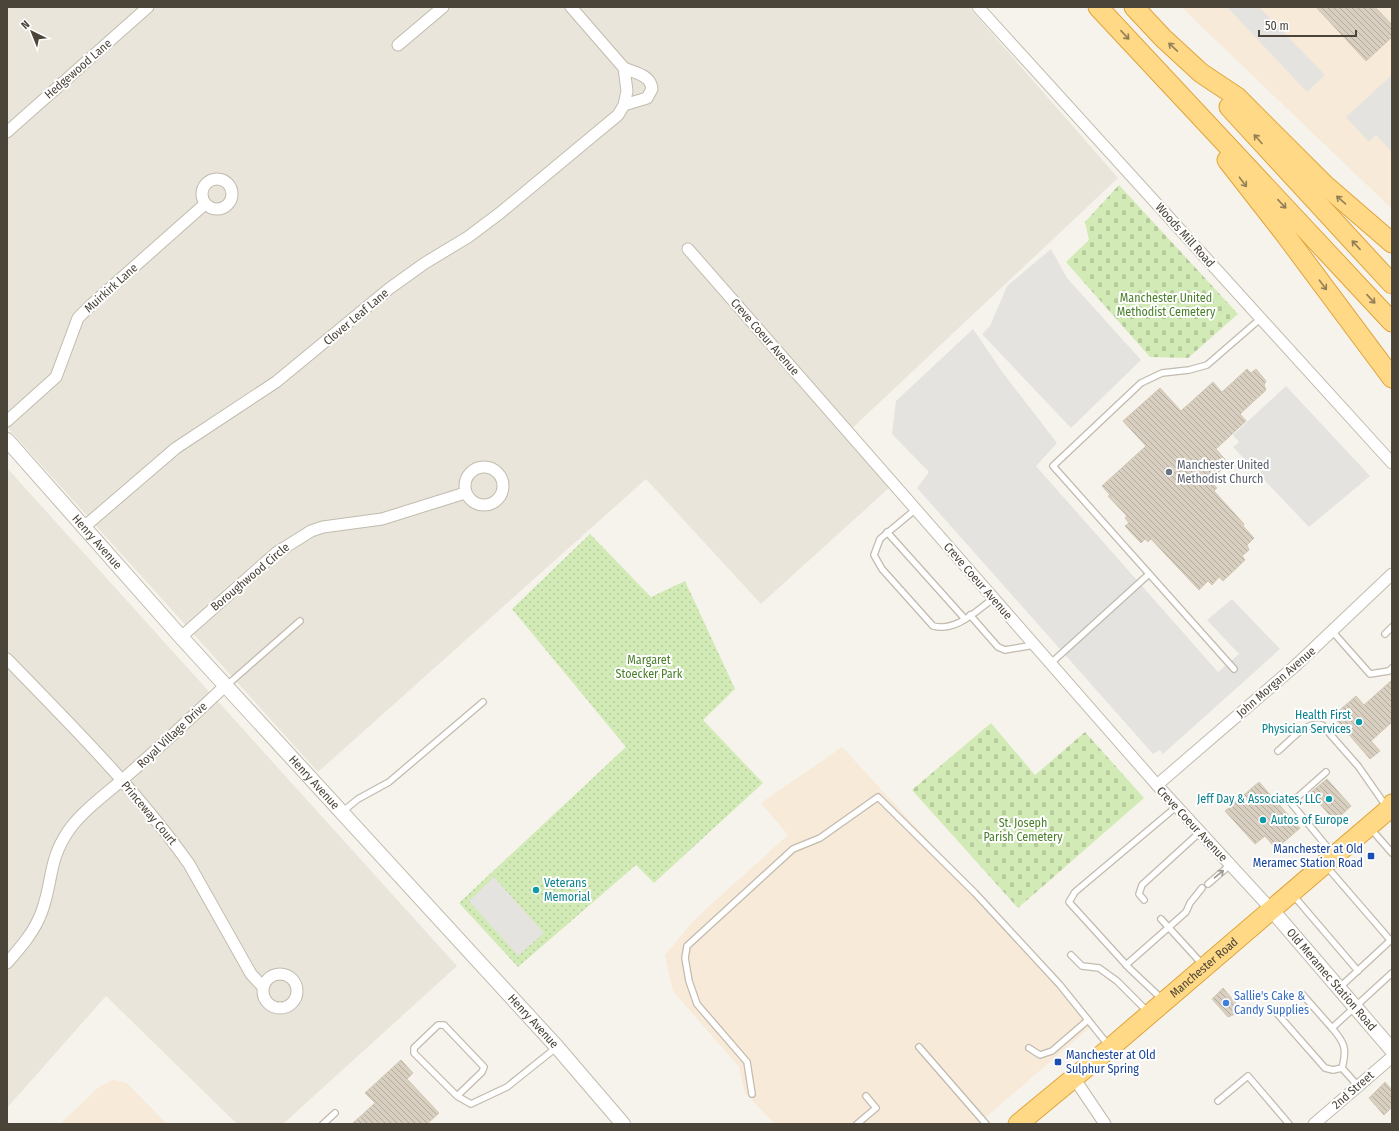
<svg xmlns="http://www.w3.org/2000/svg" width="1399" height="1131" viewBox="0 0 1399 1131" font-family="'Fira Sans Condensed',sans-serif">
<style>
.residential{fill:#eae5da}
.commercial{fill:#f7ead8}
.cemetery{fill:url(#cemetery-stones)}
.park{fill:url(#park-dots)}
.parking{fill:#e5e3e0}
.building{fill:url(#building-back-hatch);stroke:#d3c7b4}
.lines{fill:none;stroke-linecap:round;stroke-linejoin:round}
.service-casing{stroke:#c2bbae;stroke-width:8}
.minor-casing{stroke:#c2bbae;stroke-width:13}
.tertiary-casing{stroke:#c2bbae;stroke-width:16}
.trunk-casing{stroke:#e0a43c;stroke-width:21}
.service{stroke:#fff;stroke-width:5.5}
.minor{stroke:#fff;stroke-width:11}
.tertiary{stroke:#fff;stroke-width:14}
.trunk{stroke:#ffd985;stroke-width:19}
.oneway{stroke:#938057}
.oneway2{stroke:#9c9892}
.worship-dot{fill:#6b7280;stroke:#fff;stroke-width:1.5}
.culture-dot{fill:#0f9aa8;stroke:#fff;stroke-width:1.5}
.transit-dot{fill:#1a4fb4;stroke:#fff;stroke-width:1.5}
.shop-dot{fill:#3f7fe0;stroke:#fff;stroke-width:1.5}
.labels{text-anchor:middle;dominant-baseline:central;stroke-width:4;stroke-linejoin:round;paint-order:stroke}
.street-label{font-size:12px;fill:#4b4439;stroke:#fff}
.park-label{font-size:12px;fill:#4a7f2a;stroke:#fff}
.worship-label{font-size:12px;fill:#5b616d;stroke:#fff;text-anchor:start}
.culture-label{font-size:12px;fill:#0d838f;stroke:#fff;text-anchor:end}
.transit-label{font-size:12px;fill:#164399;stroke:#fff;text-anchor:end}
.shop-label{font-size:12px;fill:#366cbe;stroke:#fff;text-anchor:start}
</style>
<defs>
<pattern id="cemetery-stones" width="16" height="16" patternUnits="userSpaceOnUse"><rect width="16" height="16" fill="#d2eab5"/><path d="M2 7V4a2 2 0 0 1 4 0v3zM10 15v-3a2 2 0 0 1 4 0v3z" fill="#b6ca9c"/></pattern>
<pattern id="park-dots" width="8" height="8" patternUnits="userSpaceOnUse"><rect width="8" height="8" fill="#d2eab5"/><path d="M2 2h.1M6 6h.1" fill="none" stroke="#b6ca9c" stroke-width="1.8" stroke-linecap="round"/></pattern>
<pattern id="building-back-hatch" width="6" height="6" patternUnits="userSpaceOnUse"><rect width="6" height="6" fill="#d8cfc1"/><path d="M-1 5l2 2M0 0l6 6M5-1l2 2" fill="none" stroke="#b1aa9e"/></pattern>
</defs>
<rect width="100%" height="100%" fill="#f6f3ec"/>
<g class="residential">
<path d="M7,7H969L1118,178L846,434L890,487L761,604L646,479L318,772L7,427Z"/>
<path d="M7,468L457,966L283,1124H237L106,996L7,1108Z"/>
</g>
<g class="commercial">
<path d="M1181,7H1392V209Z"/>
<path d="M842,747L1096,1022L978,1124H775L745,1093L739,1067L673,991L665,955L695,919L788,835L761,803Z"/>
<path d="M113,1080L127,1083L167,1124H60L99,1087Z"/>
</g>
<g class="cemetery">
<path d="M1119,185L1238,314L1188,358L1150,357L1066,262L1089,240L1085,222Z"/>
<path d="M991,723L1035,775L1085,732L1144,798L1018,908L912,790Z"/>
</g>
<path class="park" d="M590,534L651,597L685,581L735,689L703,720L763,783L654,883L636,865L518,967L459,903L626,747L512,609Z"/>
<g class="parking">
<path d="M1227,7H1259L1325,75L1307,92Z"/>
<path d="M1392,75V152L1376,135L1369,142L1346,117Z"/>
<path d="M1051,249L1067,278L1141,360L1071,428L982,334L990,326L1007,286Z"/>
<path d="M973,329L1003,373L1057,443L1036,466L1218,672L1239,654L1207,620L1232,599L1280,649L1163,754L1160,750L1153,754L917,488L929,472L892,434L896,401Z"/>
<path d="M1286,386L1370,476L1309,527L1233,447L1239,442L1233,435Z"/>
<path d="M494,877L544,933L518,956L469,901Z"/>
</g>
<g class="building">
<path d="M1316,7H1375L1392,25V37L1366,61Z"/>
<path d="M1247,369L1251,373L1256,369L1266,381L1264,385L1266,390L1240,414L1246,421L1216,449L1228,463L1210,481L1217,488L1214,491L1244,524L1243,526L1254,538L1247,545L1249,550L1242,556L1245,560L1223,581L1219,577L1212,585L1208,581L1199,590L1151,539L1148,542L1145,539L1141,543L1125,526L1129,523L1125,518L1127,516L1108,496L1110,495L1102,486L1146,446L1123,421L1160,388L1181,411L1213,382L1222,392Z"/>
<path d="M1392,680V722L1371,741L1380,751L1370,759L1333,716L1356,696L1364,705Z"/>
<path d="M1327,779L1351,806L1335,821L1319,803H1313L1314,797L1310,793Z"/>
<path d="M1259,782L1300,828L1276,849L1265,836L1255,844L1225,811Z"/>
<path d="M1223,988L1239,1007L1235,1010L1238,1013L1228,1017L1212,999Z"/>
<path d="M401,1060L413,1073L407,1079L439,1113L427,1124H352L375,1103L365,1093Z"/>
<path d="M1385,1082L1392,1090V1107L1384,1115L1369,1098Z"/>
</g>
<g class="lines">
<defs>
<g id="service">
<path d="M916,509L880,539L874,555L882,569L933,626C956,632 976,611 994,598"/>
<path d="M887,532L965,619"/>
<path d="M970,615L998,647L1005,650L1034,645"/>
<path d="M1332,631L1370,674L1389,671L1392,668"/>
<path d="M1385,634L1392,627"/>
<path d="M1050,664L1149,574"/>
<path d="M1234,669L1053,466L1141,383L1162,373L1189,370L1207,365L1260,319"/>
<path d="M226,686L300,621"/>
<path d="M1278,751C1289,742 1307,720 1322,725L1358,766L1386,806"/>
<path d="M1326,772L1291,803L1333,854"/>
<path d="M342,812L358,799L389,782L483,702"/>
<path d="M1371,829L1392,853"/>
<path d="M1327,867L1391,941"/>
<path d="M1208,884L1230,865"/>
<path d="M1293,895L1358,971"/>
<path d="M1144,900L1139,894L1142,885L1199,833"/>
<path d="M1161,919L1203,965"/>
<path d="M1071,955L1082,966L1099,968L1117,981L1148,1012"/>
<path d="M1126,965L1186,912L1190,903L1202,888"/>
<path d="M1339,988L1392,939"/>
<path d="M1302,994L1332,1028"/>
<path d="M1163,1000L1129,968L1069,902L1075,892L1176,807"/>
<path d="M1274,1010L1325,1068L1333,1070L1342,1068"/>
<path d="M919,1047L986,1124"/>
<path d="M1029,1048L1040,1055L1052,1051L1088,1020"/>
<path d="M1358,1086L1342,1068C1347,1049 1345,1043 1332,1028L1392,973"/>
<path d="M752,1094L747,1062L697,1004L689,981L685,958L687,946L793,849L820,838L878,797L975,893L1060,985L1109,1046"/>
<path d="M457,1096L482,1072L484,1067L444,1025H438L414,1048V1053L457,1096L471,1104L507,1087L557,1047"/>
<path d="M1218,1101L1248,1076L1289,1124"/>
<path d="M323,1124L335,1113"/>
<path d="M857,1124L876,1108L866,1096"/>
</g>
<g id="minor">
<path d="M978,7L1392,463"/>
<path d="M398,45L443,7"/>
<path d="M624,105L647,98L652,89C651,75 635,73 624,68"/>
<path d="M7,132L148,7"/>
<circle cx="217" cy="194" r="15"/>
<path d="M688,249L1157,785L1271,909"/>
<path d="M7,421L56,377L78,318L91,305L205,204"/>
<circle cx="484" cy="486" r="19"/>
<path d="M84,527L176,448L276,382L390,288L425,263L468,237L500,213L618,115L624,105L627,91L624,68L571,7"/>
<path d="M181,637L276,553L311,531L323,527L382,519L465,493"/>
<path d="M7,659C70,724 136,789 189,864L251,974L263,987"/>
<path d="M1157,785L1295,666L1392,574"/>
<path d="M7,963C21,947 35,931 42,911C53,881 48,860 69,830C84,809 109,792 129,774C162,745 193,716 225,686"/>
<circle cx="280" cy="991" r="17"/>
<path d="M1074,1078L1105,1124"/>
<path d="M1314,1124L1392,1057"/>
</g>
<g id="tertiary">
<path id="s1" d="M7,440L181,637L557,1047L623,1124"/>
<path id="s2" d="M1271,909L1392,1050"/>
</g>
<g id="trunk">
<path d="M1098,7L1392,322"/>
<path d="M1134,7L1163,38L1201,73L1237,97L1325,185L1392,243"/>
<path d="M1229,107L1392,284"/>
<path d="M1227,160L1284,233L1392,378"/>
<path id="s3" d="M1018,1124L1110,1048L1389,809L1392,804"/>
</g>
</defs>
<use href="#service" class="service-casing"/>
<use href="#minor" class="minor-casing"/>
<use href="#tertiary" class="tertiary-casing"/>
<use href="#trunk" class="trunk-casing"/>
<use href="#service" class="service"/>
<use href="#minor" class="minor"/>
<use href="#tertiary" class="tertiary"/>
<use href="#trunk" class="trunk"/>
</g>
<defs><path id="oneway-shaft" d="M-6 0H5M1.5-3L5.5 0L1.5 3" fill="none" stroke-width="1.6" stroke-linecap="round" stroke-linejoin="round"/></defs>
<g class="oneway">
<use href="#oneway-shaft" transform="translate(1125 35) rotate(47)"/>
<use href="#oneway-shaft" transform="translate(1173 47) rotate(-137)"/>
<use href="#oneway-shaft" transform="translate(1258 139) rotate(-132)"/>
<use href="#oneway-shaft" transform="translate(1243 182) rotate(53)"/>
<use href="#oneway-shaft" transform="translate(1341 200) rotate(-139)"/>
<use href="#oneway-shaft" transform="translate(1282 204) rotate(47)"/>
<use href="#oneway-shaft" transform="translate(1356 245) rotate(-133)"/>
<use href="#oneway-shaft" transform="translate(1323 285) rotate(53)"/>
<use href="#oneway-shaft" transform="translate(1371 299) rotate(47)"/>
</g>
<use class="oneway2" href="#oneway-shaft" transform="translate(1219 874) rotate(-40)"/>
<circle class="worship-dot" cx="1169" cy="472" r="4"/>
<g class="culture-dot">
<circle cx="1359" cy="722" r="4"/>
<circle cx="1329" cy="799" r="4"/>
<circle cx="1263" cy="820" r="4"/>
<circle cx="536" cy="890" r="4"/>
</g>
<g class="transit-dot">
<rect x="1367" y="852" width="8" height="8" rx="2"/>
<rect x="1054" y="1058" width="8" height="8" rx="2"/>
</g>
<circle class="shop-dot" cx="1226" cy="1003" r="4"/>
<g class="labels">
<g class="street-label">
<text transform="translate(78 69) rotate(-41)">Hedgewood Lane</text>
<text transform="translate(1185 235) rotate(48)">Woods Mill Road</text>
<text transform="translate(111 288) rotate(-42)">Muirkirk Lane</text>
<text transform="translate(356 317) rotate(-40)">Clover Leaf Lane</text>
<text transform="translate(765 337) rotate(49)">Creve Coeur Avenue</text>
<text stroke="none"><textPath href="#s1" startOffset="136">Henry Avenue</textPath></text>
<text transform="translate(250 577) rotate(-40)">Boroughwood Circle</text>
<text transform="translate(978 581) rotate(49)">Creve Coeur Avenue</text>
<text transform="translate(1276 682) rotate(-41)">John Morgan Avenue</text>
<text transform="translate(172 735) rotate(-43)">Royal Village Drive</text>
<text stroke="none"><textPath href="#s1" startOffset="460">Henry Avenue</textPath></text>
<text transform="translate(149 813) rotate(50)">Princeway Court</text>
<text transform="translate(1192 824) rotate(47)">Creve Coeur Avenue</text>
<text stroke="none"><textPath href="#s3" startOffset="243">Manchester Road</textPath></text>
<text stroke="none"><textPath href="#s2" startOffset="93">Old Meramec Station Road</textPath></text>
<text stroke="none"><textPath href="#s1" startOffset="784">Henry Avenue</textPath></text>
<text transform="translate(1353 1090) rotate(-41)">2nd Street</text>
</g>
<g class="park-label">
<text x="1166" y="298">Manchester United<tspan x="1166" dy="14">Methodist Cemetery</tspan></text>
<text x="649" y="660">Margaret<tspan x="649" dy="14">Stoecker Park</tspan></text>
<text x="1023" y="823">St. Joseph<tspan x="1023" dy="14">Parish Cemetery</tspan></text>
</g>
<g class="worship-label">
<text x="1177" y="465">Manchester United<tspan x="1177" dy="14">Methodist Church</tspan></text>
</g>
<g class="culture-label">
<text x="1351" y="715">Health First<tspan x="1351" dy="14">Physician Services</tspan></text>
<text x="1321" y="799">Jeff Day &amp; Associates, LLC</text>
<text x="1271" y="820" text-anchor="start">Autos of Europe</text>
<text x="544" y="883" text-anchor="start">Veterans<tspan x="544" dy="14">Memorial</tspan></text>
</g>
<g class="transit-label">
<text x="1363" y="849">Manchester at Old<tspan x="1363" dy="14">Meramec Station Road</tspan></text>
<text x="1066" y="1055" text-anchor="start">Manchester at Old<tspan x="1066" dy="14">Sulphur Spring</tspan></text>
</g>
<g class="shop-label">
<text x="1234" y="996">Sallie's Cake &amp;<tspan x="1234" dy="14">Candy Supplies</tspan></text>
</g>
</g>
<rect width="1399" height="1131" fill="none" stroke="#4b4439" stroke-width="16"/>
<g transform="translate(32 32) rotate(317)" stroke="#ffffff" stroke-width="3" paint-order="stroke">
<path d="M0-3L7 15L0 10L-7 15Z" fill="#4b4439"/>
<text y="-6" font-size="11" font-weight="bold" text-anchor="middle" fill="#4b4439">N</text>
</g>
<path d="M1259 30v6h97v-6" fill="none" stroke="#4b4439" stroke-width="2"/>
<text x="1265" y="30" font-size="12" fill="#4b4439" stroke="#ffffff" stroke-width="3" paint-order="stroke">50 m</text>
</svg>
